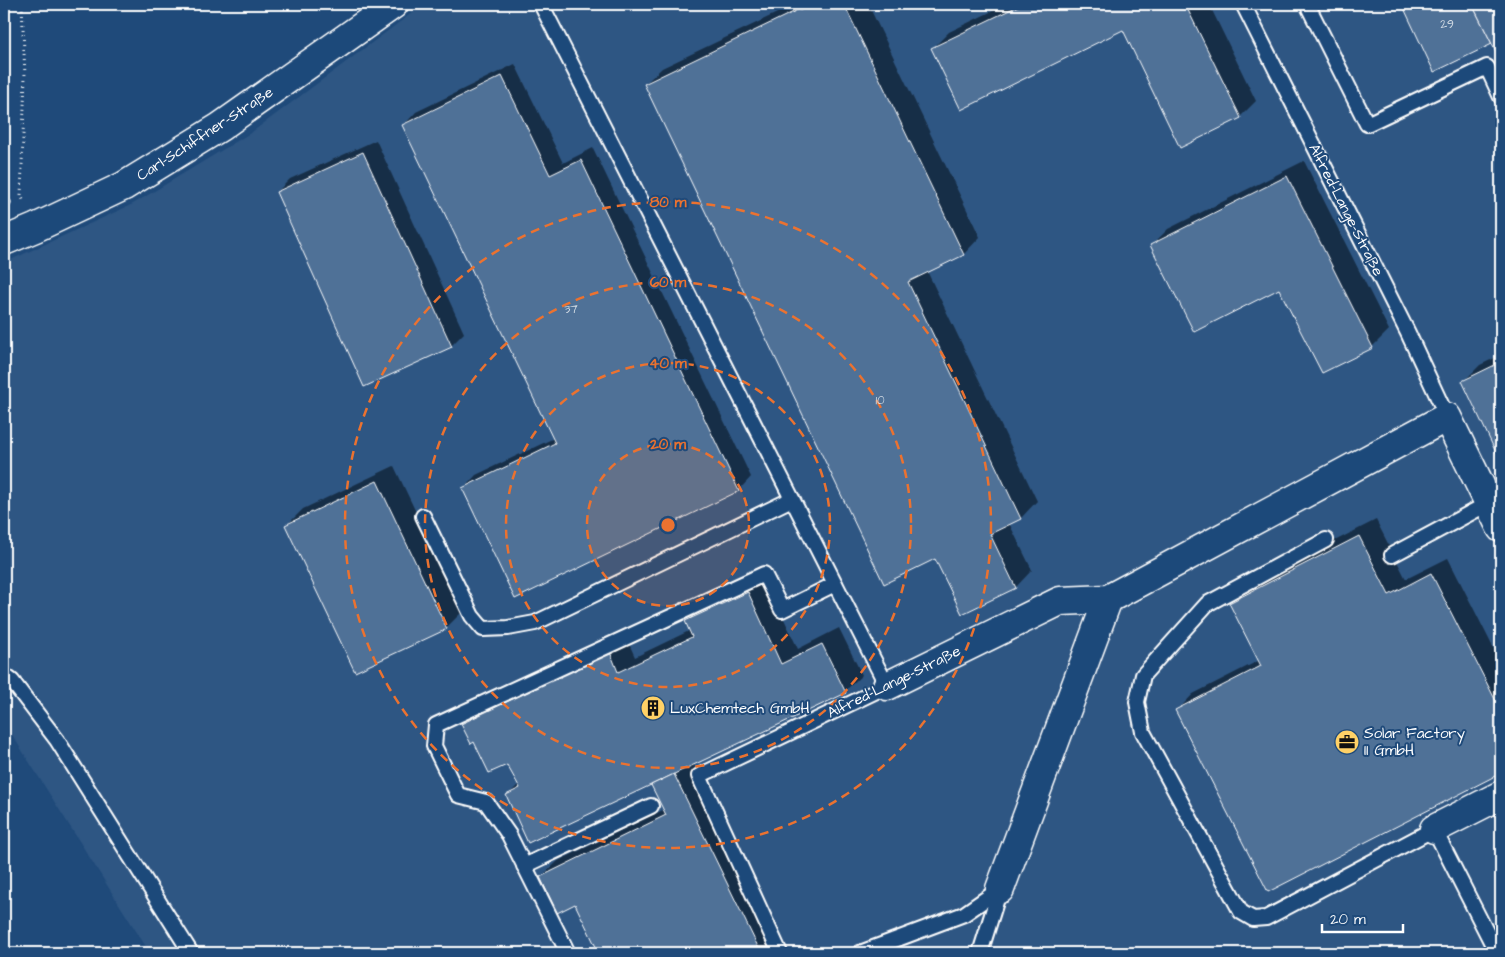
<svg xmlns="http://www.w3.org/2000/svg" width="1505" height="957" viewBox="0 0 1505 957" font-family="'Architects Daughter',sans-serif">
<style>
.built{fill:#2e5683}
.shadow{fill:#0007}
.lines{fill:none;stroke-linecap:round;stroke-linejoin:round}
.stream{stroke:#a3b5c8;stroke-width:8}
.building{fill:#507197;stroke:#fff}
.lane-casing{stroke:#fff;stroke-width:18}
.street-casing{stroke:#fff;stroke-width:31}
.secondary-casing{stroke:#fff;stroke-width:31}
.path{stroke:#fff;stroke-width:3;stroke-dasharray:1 4;stroke-linecap:butt}
.lane{stroke:#1f4a7a;stroke-width:14}
.street{stroke:#1f4a7a;stroke-width:28}
.secondary{stroke:#1f4a7a;stroke-width:28}
.rail-casing{stroke:#fff;stroke-width:5.5}
.rail{stroke:#1f4a7a;stroke-width:4;stroke-dasharray:11;stroke-linecap:butt}
.ring{fill:none;stroke:#eb7230;stroke-width:2.5;stroke-dasharray:9 6}
.labels{text-anchor:middle;dominant-baseline:central;stroke-width:4;stroke-linejoin:round;paint-order:stroke}
.number-label{font-size:12px;fill:#d3dce5}
.street-label{font-size:15px;fill:#fff;stroke:#1f4a7a}
.poi-label{font-size:15px;fill:#fff;stroke:#1f4a7a;text-anchor:start}
.centre{fill:#eb7230;stroke:#1f4a7a;stroke-width:2.5}
.ring-label{font-size:15px;text-anchor:middle;font-weight:bold;fill:#eb7230;stroke:#1f4a7a;stroke-width:4;stroke-linejoin:round;paint-order:stroke}
</style>
<rect width="100%" height="100%" fill="#1f4a7a"/>
<filter id="ink" filterUnits="userSpaceOnUse"><feTurbulence type="fractalNoise" baseFrequency=".02" numOctaves="2"/><feDisplacementMap in="SourceGraphic" scale="10" xChannelSelector="R" yChannelSelector="G"/><feConvolveMatrix kernelMatrix="1 2 1 2 8 2 1 2 1" color-interpolation-filters="sRGB"/></filter>
<g filter="url(#ink)">
<path class="built" d="M424,4H1501V953H150L4,722V263L133,204L252,132Z"/>
<g class="shadow">
<path d="M796,4H868L980,237L964,254L927,271L1037,501L1021,518L1009,523L1032,570L1016,587L963,612L936,557L645,84L662,68Z"/>
<path d="M1007,4H1209L1256,101L1240,117L1123,29L933,48L949,32Z"/>
<path d="M1403,4H1501V61L1492,42L1435,70Z"/>
<path d="M515,64L563,163L593,148L751,477L739,490L516,597L464,488L476,475L554,438L404,125L416,112Z"/>
<path d="M376,140L464,333L451,346L277,192L290,179Z"/>
<path d="M1304,161L1389,330L1372,347L1323,372L1280,287L1152,245L1168,229Z"/>
<path d="M1501,355V460L1464,381L1480,365Z"/>
<path d="M394,466L463,611L446,628L287,525L303,509Z"/>
<path d="M1376,520L1406,579L1448,558L1501,663V772L1269,890L1177,711L1193,694L1260,660L1230,603L1246,586Z"/>
<path d="M764,576L798,649L839,628L862,675L845,691L693,763L785,953H600L575,902L541,877L558,861L665,809L652,783L508,795L519,784L508,763L475,740L462,724L479,708L626,637L635,657L691,630L687,621L703,604Z"/>
</g>
<g class="lines">
<path class="stream" d="M4,202L8,203"/>
</g>
<g class="building">
<path d="M810,4H844L964,255L908,282L1021,519L990,534L1016,588L962,614L935,559L884,584L644,84Z"/>
<path d="M1022,4H1185L1241,118L1180,148L1123,30L961,110L931,48Z"/>
<path d="M1402,4H1472L1492,44L1434,72Z"/>
<path d="M1472,4H1501V64L1492,44Z"/>
<path d="M502,76L550,175L581,160L739,491L515,599L462,488L555,443L402,125Z"/>
<path d="M363,152L452,347L364,387L276,192Z"/>
<path d="M1287,176L1373,348L1322,373L1279,289L1194,332L1150,245Z"/>
<path d="M1501,362V463L1462,381Z"/>
<path d="M377,481L447,629L355,672L285,525Z"/>
<path d="M1359,536L1389,595L1431,573L1501,711V773L1268,892L1175,710L1261,666L1229,603Z"/>
<path d="M748,592L781,664L822,644L846,693L528,843L506,795L520,788L507,765L489,773L474,742L471,744L461,724L610,652L618,672L692,637L685,621Z"/>
<path d="M674,774L761,953H599L575,904L557,913L540,877L666,815L651,785Z"/>
</g>
<g class="lines">
<defs>
<g id="lane">
<path d="M541,4L887,686L699,776L780,953"/>
<path d="M1243,4L1408,333L1447,417"/>
<path d="M1307,4L1367,124L1487,67L1501,97"/>
<path d="M423,516L472,616L483,629L508,628L535,623L792,499"/>
<path d="M1326,540L1207,604L1143,675L1137,702L1143,732L1241,912L1253,919L1266,918L1434,829L1497,953"/>
<path d="M1392,555L1489,503"/>
<path d="M4,675L12,681L57,740L191,953"/>
<path d="M524,866L651,806"/>
<path d="M568,953L509,835L486,802L458,795L434,746L436,725L764,574L782,610L835,584"/>
<path d="M860,953L964,914L1000,889"/>
<path d="M980,953L1000,889"/>
</g>
<g id="street">
<path d="M887,686L1060,601L1108,599L1447,417L1501,528"/>
<path d="M1434,829L1501,795"/>
<path d="M1000,889L1108,599"/>
</g>
<path id="secondary" d="M4,241L35,228L124,186L220,127L394,4"/>
</defs>
<use href="#lane" class="lane-casing"/>
<use href="#street" class="street-casing"/>
<use href="#secondary" class="secondary-casing"/>
<path class="path" d="M22,4L25,76L21,195L24,202"/>
<use href="#lane" class="lane"/>
<use href="#street" class="street"/>
<use href="#secondary" class="secondary"/>
<defs>
<path id="rail" d="M798,4L800,8"/>
</defs>
<use href="#rail" class="rail-casing"/>
<use href="#rail" class="rail"/>
</g>
</g>
<circle cx="668" cy="525" r="81" fill="#eb7230" fill-opacity=".12"/>
<g class="ring">
<circle cx="668" cy="525" r="81"/>
<circle cx="668" cy="525" r="162"/>
<circle cx="668" cy="525" r="243"/>
<circle cx="668" cy="525" r="323"/>
</g>
<defs>
<symbol id="building-disc" viewBox="-11 -11 22 22"><circle r="9.5" fill="#ffd166" stroke="#1f4a7a"/><path d="M-4-6H4V6H1V3H-1V6H-4ZM-2.5-4.3h1.7v1.8h-1.7ZM.8-4.3h1.7v1.8H.8ZM-2.5-1h1.7V.8h-1.7ZM.8-1h1.7V.8H.8Z" fill="#111"/></symbol>
<symbol id="office-disc" viewBox="-11 -11 22 22"><circle r="9.5" fill="#ffd166" stroke="#1f4a7a"/><path d="M-6-3h4V-5.5h4V-3h4V5H-6ZM-1-4.5V-3h2v-1.5ZM-6 0V1H6V0Z" fill="#111"/></symbol>
</defs>
<g fill-rule="evenodd">
<use href="#building-disc" x="639" y="694" width="28" height="28"/>
<use href="#office-disc" x="1333" y="728" width="28" height="28"/>
</g>
<g class="labels">
<g class="number-label">
<text x="1447" y="24">29</text>
<text x="571" y="309">37</text>
<text x="880" y="400">10</text>
</g>
<g class="street-label">
<text transform="translate(205 134) rotate(-33)">Carl-Schiffner-Straße</text>
<text transform="translate(1346 210) rotate(63)">Alfred-Lange-Straße</text>
<text transform="translate(894 682) rotate(-26)">Alfred-Lange-Straße</text>
</g>
<g class="poi-label">
<text x="670" y="708">LuxChemtech GmbH</text>
<text x="1364" y="733">Solar Factory<tspan x="1364" dy="17">II GmbH</tspan></text>
</g>
</g>
<circle cx="668" cy="525" r="8" class="centre"/>
<g class="ring-label">
<text x="668" y="207">80 m</text>
<text x="668" y="287">60 m</text>
<text x="668" y="368">40 m</text>
<text x="668" y="449">20 m</text>
</g>
<rect width="1505" height="957" fill="none" stroke="#1f4a7a" stroke-width="20"/>
<rect x="10" y="10" width="1485" height="937" fill="none" stroke="#fff" stroke-width="2" filter="url(#ink)"/>
<path d="M1322 924v8h81v-8" fill="none" stroke="#ffffff" stroke-width="2.5"/>
<text x="1330" y="924" font-size="15" fill="#ffffff" stroke="#1f4a7a" stroke-width="4" paint-order="stroke">20 m</text>
</svg>
